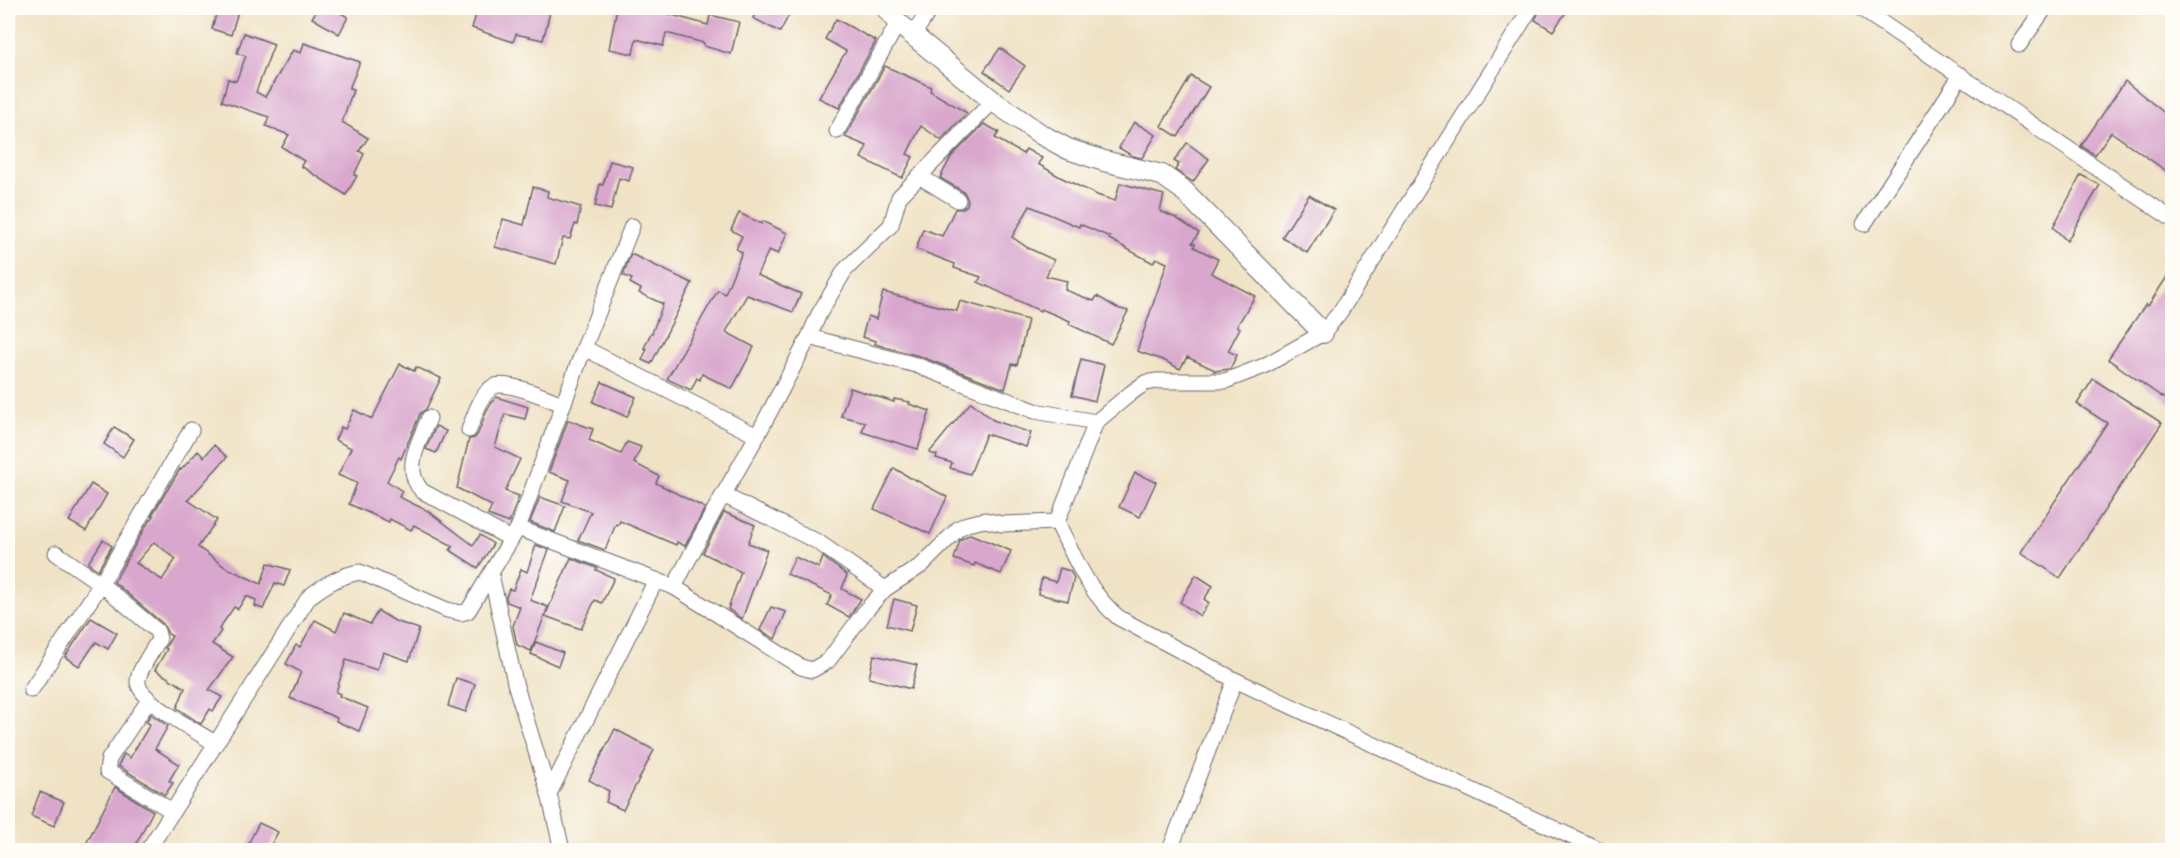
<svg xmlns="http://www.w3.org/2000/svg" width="2180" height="858" viewBox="0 0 2180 858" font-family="'Comic Neue',sans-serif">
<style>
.building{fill:#d9a7cd;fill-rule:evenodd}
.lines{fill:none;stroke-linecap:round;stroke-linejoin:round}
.minor-casing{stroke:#6a656b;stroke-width:17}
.tertiary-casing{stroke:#6a656b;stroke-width:22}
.minor{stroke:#fff;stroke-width:15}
.tertiary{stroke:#fff;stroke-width:20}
</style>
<rect width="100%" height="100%" fill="#fdfcf7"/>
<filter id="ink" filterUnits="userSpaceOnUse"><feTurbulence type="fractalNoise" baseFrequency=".0167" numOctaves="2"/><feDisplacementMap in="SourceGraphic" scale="12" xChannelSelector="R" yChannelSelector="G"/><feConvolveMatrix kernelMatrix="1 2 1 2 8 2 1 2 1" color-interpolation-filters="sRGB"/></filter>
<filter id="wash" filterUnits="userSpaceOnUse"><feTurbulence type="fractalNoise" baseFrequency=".008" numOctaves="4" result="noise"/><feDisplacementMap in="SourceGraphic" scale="24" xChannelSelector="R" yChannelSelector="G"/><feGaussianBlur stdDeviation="1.35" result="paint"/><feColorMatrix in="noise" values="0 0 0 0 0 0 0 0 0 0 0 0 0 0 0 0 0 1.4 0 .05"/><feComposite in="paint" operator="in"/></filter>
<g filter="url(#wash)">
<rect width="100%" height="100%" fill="#f0e2c4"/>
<g id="blocks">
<g class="building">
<path d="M218,8H239L231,35L212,29Z"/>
<path d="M318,8H332L348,17L339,34L312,18Z"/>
<path d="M478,8H551L543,40L516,34L513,42L472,28Z"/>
<path d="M617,8H647L708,25L710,15L739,22L731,54L704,46V43L666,33L663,46L636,39L633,54L609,49Z"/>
<path d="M758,8H778L790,13L780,32L753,18Z"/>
<path d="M1541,8H1569L1553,31L1535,20Z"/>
<path d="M836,19L876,41L839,108L819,98L846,51L825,39Z"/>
<path d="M244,33L274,44L256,92L265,97L293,50L301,53L304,43L360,62L349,89L353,90L342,122L368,138L359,151L364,154L354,175L357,176L346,195L301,166L304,161L282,147L289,135L266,126L269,117L222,101L228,79L236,81L246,56L237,53Z"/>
<path d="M1000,48L1025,66L1009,89L984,71Z"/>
<path d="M885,66L931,87L930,91L967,113L941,140L921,126L907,154L913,157L902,178L861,158L867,146L845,137Z"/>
<path d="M1191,76L1209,87L1178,137L1161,126Z"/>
<path d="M2125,81L2172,119V175L2111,132L2095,155L2081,146Z"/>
<path d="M1134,122L1156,135L1142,158L1133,156L1119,148Z"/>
<path d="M984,124L999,132L995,138L1023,154L1026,149L1042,158L1038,164L1060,177L1097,195L1115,201L1120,183L1164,195L1160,211L1176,218L1199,233L1192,243L1195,244L1194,247L1218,259L1211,273L1255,296L1237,326L1240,328L1228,351L1237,355L1230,369L1214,371L1215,370L1187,357L1180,369L1163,360L1137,351L1167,263L1156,258L1153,263L1109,239L1110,237L1080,224L1079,227L1030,206L1012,237L1028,248L1054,260L1046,276L1067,281L1065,290L1094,301L1097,296L1117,308L1128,311L1111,344L1069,324L1070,321L1041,309L1040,311L978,282L981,277L954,268L955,264L916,249L923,229L942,236L955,209H962L967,205L968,200L964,192L940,178L951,157Z"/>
<path d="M1187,143L1209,159L1193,182L1175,170L1179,164L1174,161Z"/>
<path d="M610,161L633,167L629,181L619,178L611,210L595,206L600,184L603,185Z"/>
<path d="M2081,175L2100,185L2067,241L2053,227Z"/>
<path d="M533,187L548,191L547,197L581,207L577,225L575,224L570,239L563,238L556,264L495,247L503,219L524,225Z"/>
<path d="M1309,195L1334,210L1307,253L1282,237Z"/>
<path d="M739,213L762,224L763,221L787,233L778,254L769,250L757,275L801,294L793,312L747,295L726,332L754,347L732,389L702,374L700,380L697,378L691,390L667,379L718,290L725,294L742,252L736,249L742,236L731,230Z"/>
<path d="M631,254L692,283L651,364L642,360L647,349L644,348L651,333H652L663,304L639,293L641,289L630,283L632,279L623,275Z"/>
<path d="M2172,269V404L2108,359L2146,304L2148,306Z"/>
<path d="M883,292L957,311L960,301L1028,320L1017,365L1012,364L1005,389L919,356L875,344L876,341L862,337L868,316L876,319Z"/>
<path d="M1081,359L1104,365L1095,401L1072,395Z"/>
<path d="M400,364L414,371L416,367L441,378L426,409L420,414L401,459L399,457L387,481L402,491L399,497L428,511L473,545L480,535L493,544L478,568L450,550L453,546L414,525L411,530L390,519L389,522L349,504L357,483L338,475L351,448L335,440L341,427L345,429L354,410L372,419Z"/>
<path d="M2093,379L2162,423L2060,578L2021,552L2107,423L2077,404Z"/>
<path d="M602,382L636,397L627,417L593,402Z"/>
<path d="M850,388L894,402V399L910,402L909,404L930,411L918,449L862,432L865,422L841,416Z"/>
<path d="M496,397L528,407L525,419L505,414L495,447L520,459L505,491L519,496L509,523L488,515L492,506L457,488L469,439L475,438L478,434L487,410Z"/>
<path d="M971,402L993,420L1031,433L1026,447L986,434L970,474L950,468L952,463L936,458L937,455L929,453Z"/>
<path d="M568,420L593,429L589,440L621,454L627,442L641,447L634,463L659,476L656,483L705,508L685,546L677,542L676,545L620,521L618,525L616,524L605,550L578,540L591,512L562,501L570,480L549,472Z"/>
<path d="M436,426L446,431L436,453L426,449Z"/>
<path d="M114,427L134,439L123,457L104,444Z"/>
<path d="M214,445L227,457L188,500L217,520L198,547L225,567L261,584L268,563L290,570L284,586L275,583L263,609L255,606L256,600L246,596L238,609L234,607L219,629L221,631L212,644L233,657L209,690L222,697L213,711L210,709L201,724L177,708L185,688L155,670L167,649L165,648L172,636L168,634L163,624L114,582L146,526L154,516L152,515L180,469L181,470L198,451L204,457ZM154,542L176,559L162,580L136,563Z"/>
<path d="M894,468L909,477V478H912L947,497L930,534L874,509Z"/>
<path d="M1135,473L1156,482L1140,517L1119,507Z"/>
<path d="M91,484L107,494L86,531L69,521Z"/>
<path d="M540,497L565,506L555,532L530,522Z"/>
<path d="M724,512L755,525L748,543L767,550L742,619L728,609L741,572L703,553Z"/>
<path d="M970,534L1011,551L1001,574L975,563L974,566L954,559L960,540Z"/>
<path d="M103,540L112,546L98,570L88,563Z"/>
<path d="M536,545L549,550L530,600L548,607L531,651L517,645L513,626L520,607L507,602L506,597L509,589L513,590L521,569L527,572Z"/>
<path d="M795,557L819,568L823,557L847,575L842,589L861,599L849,617L827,605L832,595L787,574Z"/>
<path d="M571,558L597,568L596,570L614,578L602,603L595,600L581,629L545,616Z"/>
<path d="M1060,568L1070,571L1074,578L1068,601L1038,594L1042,578L1056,582Z"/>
<path d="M1196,575L1213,586L1204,599L1209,603L1200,616L1180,602Z"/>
<path d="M894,599L917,605L910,631L887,625Z"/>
<path d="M771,607L786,612L775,639L760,630Z"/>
<path d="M378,611L395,621L419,629L409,661L383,652L377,670L346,660L336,692L340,694L339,696L368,708L359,731L336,721L337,718L290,698L301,672L286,664L296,645L300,647L315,620L336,631L344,613L370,624Z"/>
<path d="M91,618L117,633L108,649L96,642L79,666L65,657Z"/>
<path d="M536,642L563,653L558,666L531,654Z"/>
<path d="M874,655L917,665L911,689L869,678Z"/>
<path d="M456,678L475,684L466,712L448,706Z"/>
<path d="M151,714L168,726L155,749L179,764L169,781L173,783L165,795L118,766L124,754L130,758L150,724L146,722Z"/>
<path d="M615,729L654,750L623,810L606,802L609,791L589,780Z"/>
<path d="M115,787L153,811L133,850H83Z"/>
<path d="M40,792L64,802L54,826L31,816Z"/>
<path d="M259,823L278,832L268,850H245Z"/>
</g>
</g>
</g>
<g filter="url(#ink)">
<use href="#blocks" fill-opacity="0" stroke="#6a656b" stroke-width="1.5"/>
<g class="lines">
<defs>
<g id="minor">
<path d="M1860,8L2172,219"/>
<path d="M913,35L931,8"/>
<path d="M2019,45L2045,8"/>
<path d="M837,131L898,23"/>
<path d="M919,176L958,200"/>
<path d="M1864,224L1961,75"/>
<path d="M809,337L916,365L1035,411L1096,422"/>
<path d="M584,348L632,226"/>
<path d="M429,418C419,442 402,469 422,491L511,539"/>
<path d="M469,430C473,419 482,390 495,386C509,381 548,399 563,404"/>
<path d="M723,495L818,542L885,589"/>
<path d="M518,528L674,587L801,667L812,670L828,661L867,609L885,589L922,565L959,528L967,524L985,520L1002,524L1057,522"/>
<path d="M56,553L101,584L157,631L159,639C154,649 139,669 138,680C135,699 199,733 215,743"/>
<path d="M491,574L515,683L549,794"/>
<path d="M674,587L714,511L757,436L809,337L819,314L845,270L891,225L899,197L993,101"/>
<path d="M1235,680L1600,850"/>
<path d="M31,690L101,584L191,430"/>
<path d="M149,700L109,759L107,771L172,811"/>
<path d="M148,850L309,597C324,585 341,575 360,572L447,610L461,613L468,611L518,528L584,348L757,436"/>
<path d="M562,850L549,794L656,580"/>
<path d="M1170,850L1235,680L1119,618C1089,594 1074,556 1057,522L1096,422L1131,393L1145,383L1157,381H1225L1264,366L1323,333L1340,312L1531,8"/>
</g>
<path id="tertiary" d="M886,8L898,23L993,101L1042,135L1068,149L1104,161L1162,175L1182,189L1323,333"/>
</defs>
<use href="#minor" class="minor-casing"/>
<use href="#tertiary" class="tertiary-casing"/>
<use href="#minor" class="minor"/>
<use href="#tertiary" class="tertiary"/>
</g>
</g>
<rect width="2180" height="858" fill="none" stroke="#fdfcf7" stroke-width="30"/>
</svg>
